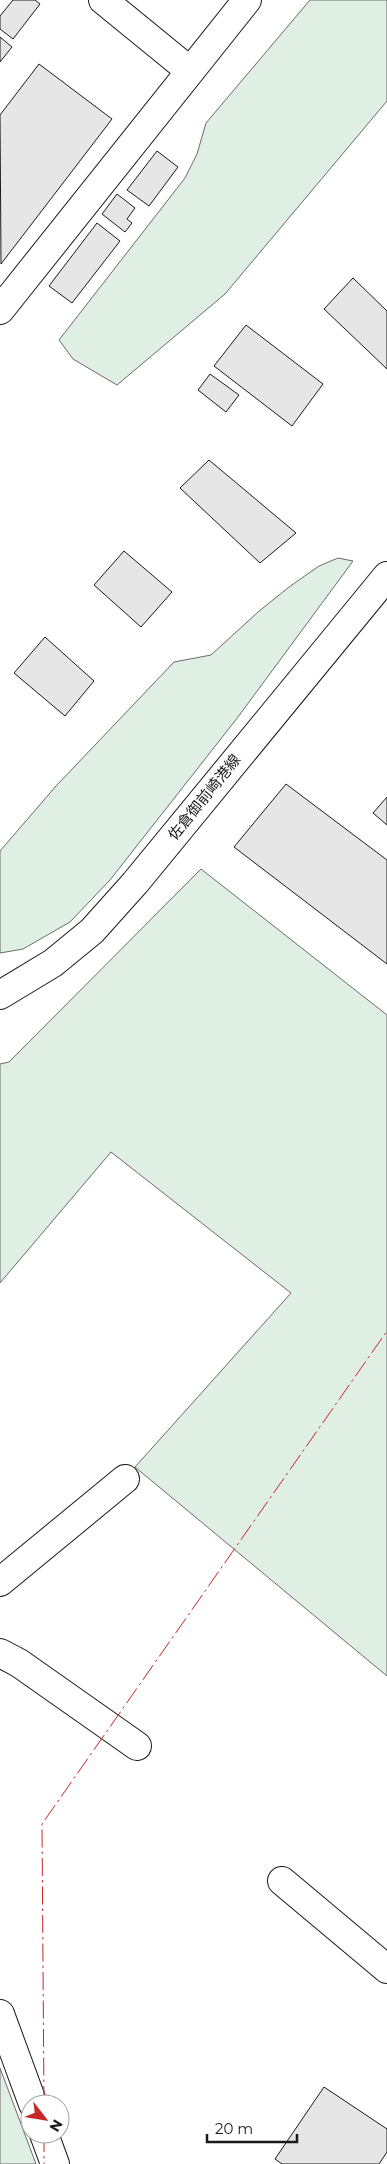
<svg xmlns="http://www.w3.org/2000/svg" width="387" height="2164" viewBox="0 0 387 2164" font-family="Montserrat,'Noto Sans JP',sans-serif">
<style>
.green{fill:#e0efe3;stroke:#6a6a6a}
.building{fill:#e6e6e6;stroke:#1a1a1a}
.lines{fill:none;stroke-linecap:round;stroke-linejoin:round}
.minor-casing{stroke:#1a1a1a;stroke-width:30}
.major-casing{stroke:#1a1a1a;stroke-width:30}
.minor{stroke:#fff;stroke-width:28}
.major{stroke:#fff;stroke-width:28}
.power{stroke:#c62828;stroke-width:1;stroke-dasharray:18 4 2.5 4;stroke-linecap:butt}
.labels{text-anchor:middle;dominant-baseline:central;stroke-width:4;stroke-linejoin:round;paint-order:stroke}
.street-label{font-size:15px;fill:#1a1a1a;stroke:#fff}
</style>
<rect width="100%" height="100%" fill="#fff"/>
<g class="green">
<path d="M310,0H387V101L225,294L117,385L73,359L59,340L185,178L197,154L206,123Z"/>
<path d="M338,558L353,561L238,717L110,880L70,922L23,949L0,953V851L56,786L174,662L211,655L258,612L289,587L319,566Z"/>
<path d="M201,869L387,1015V1676L135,1467L291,1293L111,1152L0,1283V1064L9,1062Z"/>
<path d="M0,2068L36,2164H0Z"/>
</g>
<g class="building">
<path d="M13,0H35L40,4L13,39L0,29V16Z"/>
<path d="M0,37L12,47L0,62Z"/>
<path d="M39,64L112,119L1,264L0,115Z"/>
<path d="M157,151L178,167L149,206L127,190Z"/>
<path d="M117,194L135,208L127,219L132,223L125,232L102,214Z"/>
<path d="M97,223L120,241L72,303L49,286Z"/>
<path d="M353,278L387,311V369L324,309Z"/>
<path d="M246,325L323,384L292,426L214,366Z"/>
<path d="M210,374L239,395L226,412L198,390Z"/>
<path d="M209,460L296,533L260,563L180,488Z"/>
<path d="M124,551L172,592L141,627L94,585Z"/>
<path d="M45,637L94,681L65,716L14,673Z"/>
<path d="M286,784L387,860V964L234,847Z"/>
<path d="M387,797V825L373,813Z"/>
<path d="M324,2087L387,2129V2152L379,2164H282L275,2159Z"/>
</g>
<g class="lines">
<defs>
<g id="minor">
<path d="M103,0L190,71"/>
<path d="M0,310L247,0"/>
<path d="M0,1582L125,1479"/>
<path d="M0,1653L19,1663L137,1746"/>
<path d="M282,1881L387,1969"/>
<path d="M0,2014L33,2104"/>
<path d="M44,2134L55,2164"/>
</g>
<path id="major" d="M0,995L53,963L92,931L135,883L387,576"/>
</defs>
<use href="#minor" class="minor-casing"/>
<use href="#major" class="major-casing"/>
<use href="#minor" class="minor"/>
<use href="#major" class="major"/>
<g class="power">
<path d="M44,2104L42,1824L387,1331"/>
<path d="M44,2134V2164"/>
</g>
</g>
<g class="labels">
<g class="street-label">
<text transform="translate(204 797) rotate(-51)">佐倉御前崎港線</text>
</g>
</g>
<g transform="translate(45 2119) rotate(121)"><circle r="24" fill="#ffffff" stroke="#a3a3a3"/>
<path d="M0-4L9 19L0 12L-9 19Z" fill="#c62828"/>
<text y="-8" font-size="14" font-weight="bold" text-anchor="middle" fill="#1a1a1a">N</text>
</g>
<path d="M207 2134v8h90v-8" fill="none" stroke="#1a1a1a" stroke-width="2.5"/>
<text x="215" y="2134" font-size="15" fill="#1a1a1a" stroke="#ffffff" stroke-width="4" paint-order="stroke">20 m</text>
</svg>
